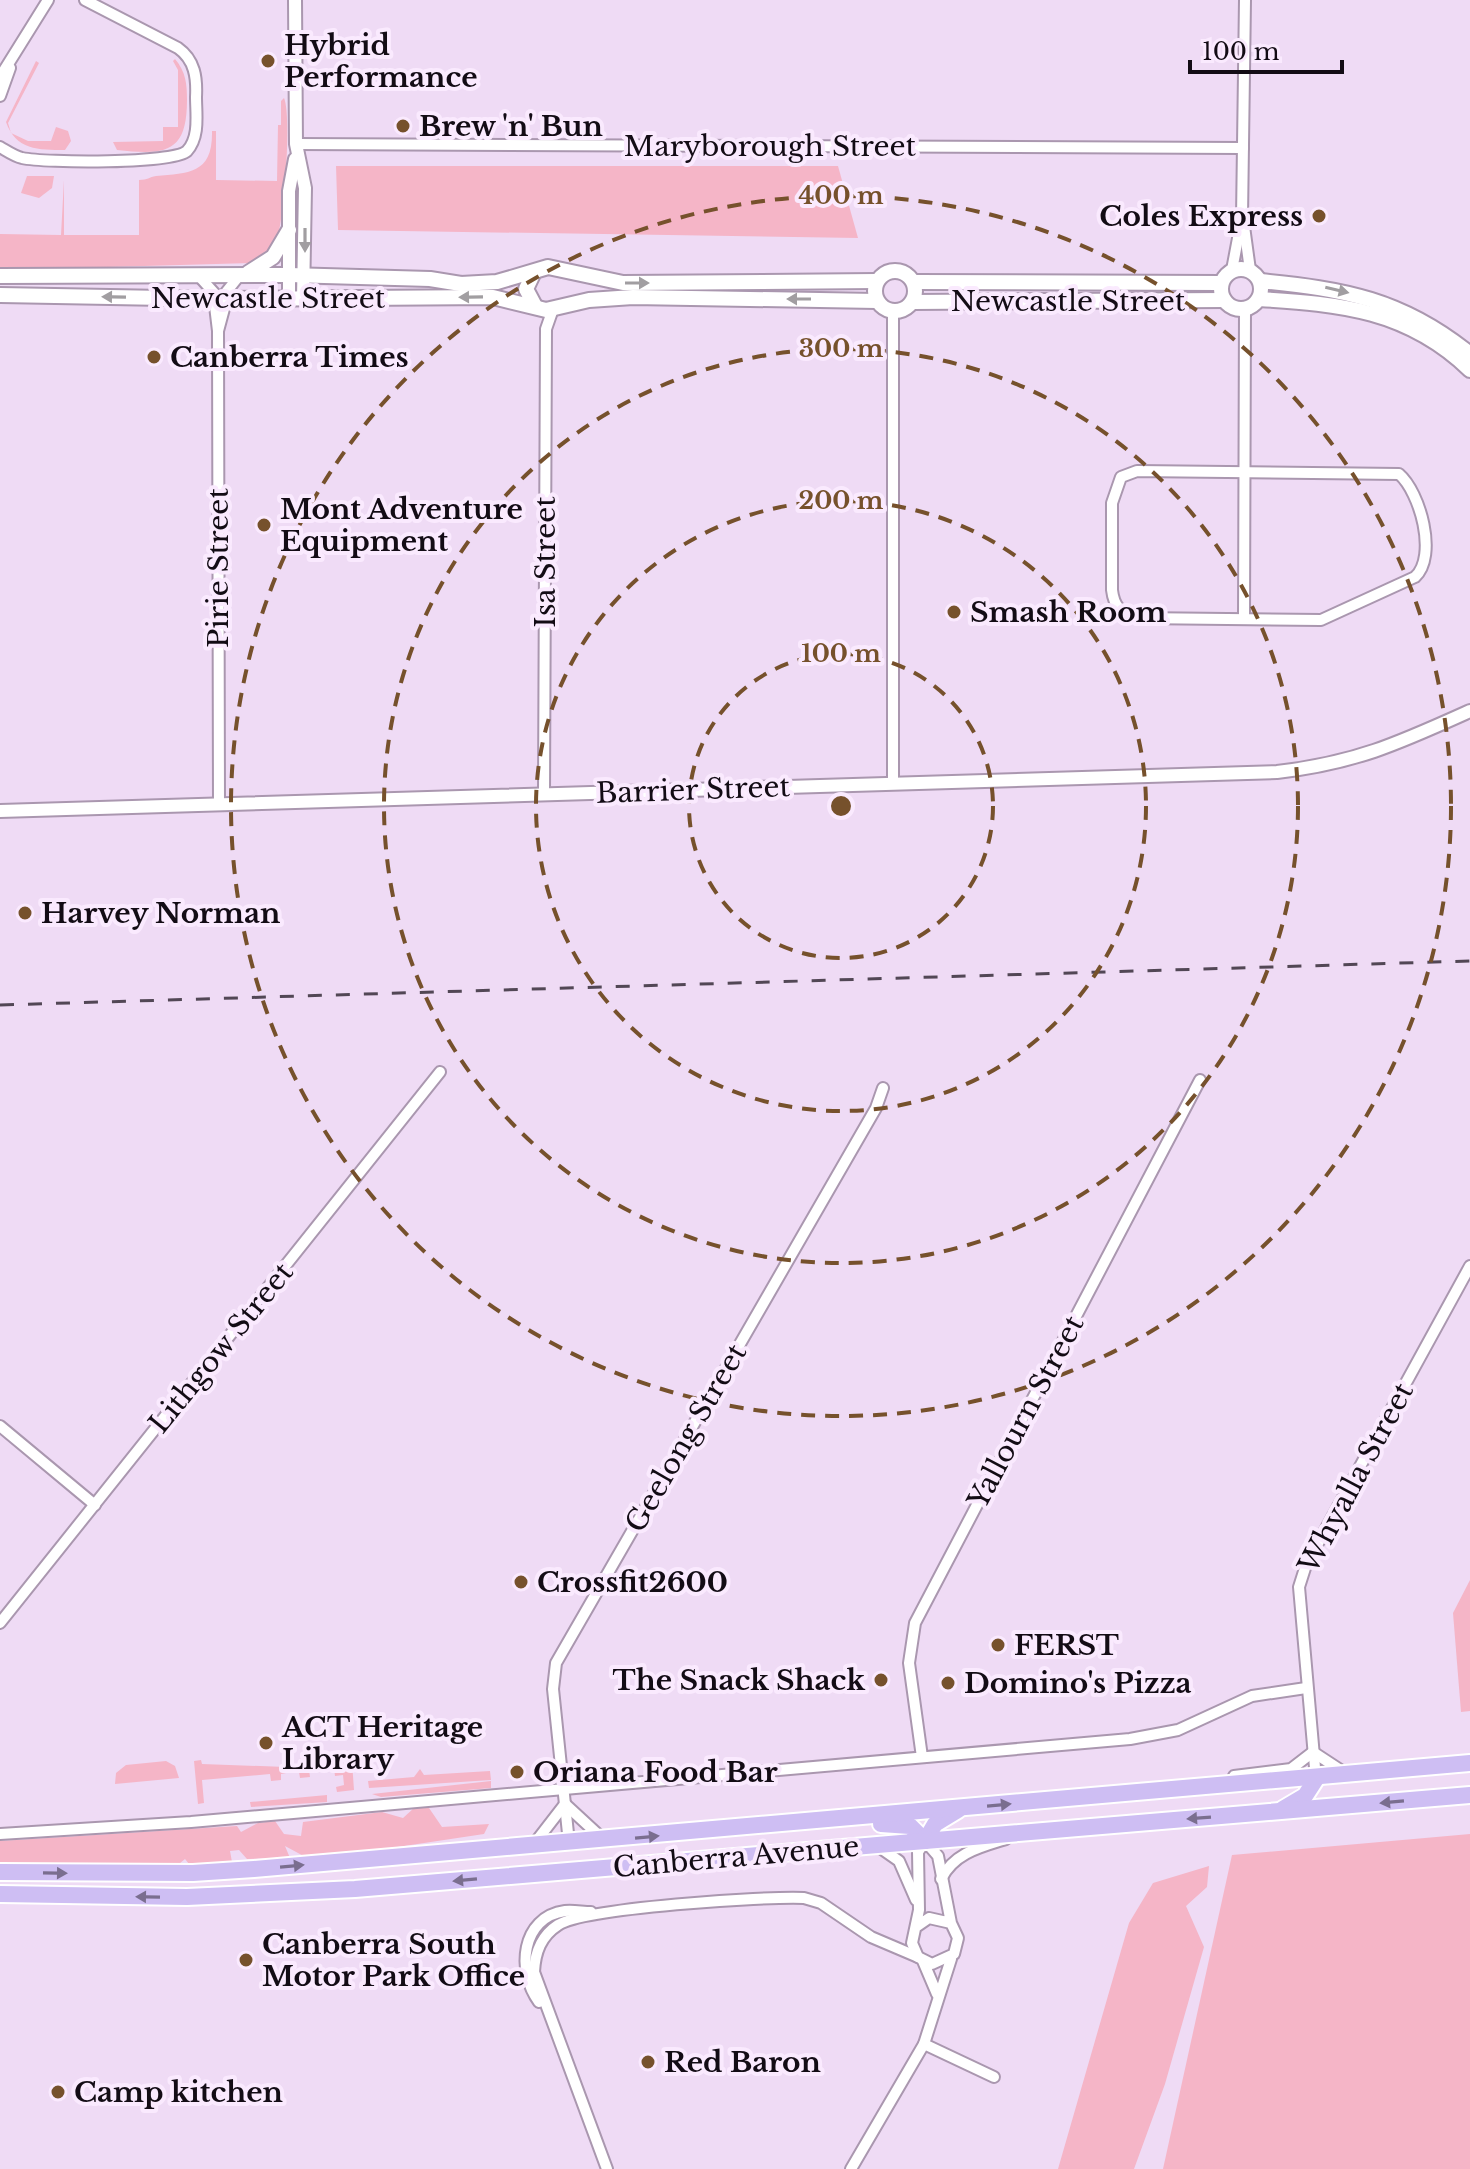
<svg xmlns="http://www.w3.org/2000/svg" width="1470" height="2169" viewBox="0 0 1470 2169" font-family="'Libre Baskerville',serif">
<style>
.green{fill:#f5b5c7}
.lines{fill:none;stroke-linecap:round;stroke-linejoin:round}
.minor-casing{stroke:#aa97af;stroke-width:14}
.tertiary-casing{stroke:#aa97af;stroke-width:16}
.secondary-casing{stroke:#aa97af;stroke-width:18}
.trunk-casing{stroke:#fff;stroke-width:20}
.minor{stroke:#fff;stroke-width:10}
.tertiary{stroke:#fff;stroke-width:12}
.secondary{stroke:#fff;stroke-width:14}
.trunk{stroke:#cebef3;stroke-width:16}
.rail{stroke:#524755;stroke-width:3;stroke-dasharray:14 14;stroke-linecap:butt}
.oneway{fill:#a19ea1}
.oneway2{fill:#7a6e8f}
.ring{fill:none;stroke:#76512c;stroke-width:4;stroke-dasharray:14 10}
.poi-dot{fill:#76512c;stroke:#faeafe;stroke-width:3}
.labels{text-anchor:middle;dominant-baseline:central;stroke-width:8;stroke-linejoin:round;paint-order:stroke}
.poi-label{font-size:28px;font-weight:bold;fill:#130c15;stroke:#faeafe;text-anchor:start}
.street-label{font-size:28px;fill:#130c15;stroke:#faeafe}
.centre{fill:#76512c;stroke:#faeafe;stroke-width:4}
.ring-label{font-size:24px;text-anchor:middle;font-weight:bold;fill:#76512c;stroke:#faeafe;stroke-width:8;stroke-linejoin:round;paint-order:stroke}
</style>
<rect width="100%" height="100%" fill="#efdbf5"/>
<g class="green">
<path d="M175,59C186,72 187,84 187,100C187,154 165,155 117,150L113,142L163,141V127H178V70L173,61Z"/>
<path d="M36,61L39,63L8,123L11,133L28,141H51L56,127L68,131L71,141L65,150C38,150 16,150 6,122Z"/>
<path d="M284,98C292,116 284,223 276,243C272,252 260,258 252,263L0,270V234L61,235L64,180V235H139V180C148,180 149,177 156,176C189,173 213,174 212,131H216V180L277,181L278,125H281V101Z"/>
<path d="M336,166H838L858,238L338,230Z"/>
<path d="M27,176H54L52,188L39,198L21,193Z"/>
<path d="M1470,1580V1711L1461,1712L1453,1613Z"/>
<path d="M336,1759L339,1764L352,1762L354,1790L337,1792L336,1787L344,1785L343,1775L335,1776L334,1768L309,1770L310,1777L300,1778L299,1772L294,1773L293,1766Z"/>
<path d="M201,1760L202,1764L286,1767V1773L281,1774V1780L271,1781L270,1774L202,1780L204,1803L198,1804L194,1761Z"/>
<path d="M166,1761L175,1766L179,1778L115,1784L116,1773L126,1765Z"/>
<path d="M420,1769L424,1775L490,1771L491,1780L369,1788L368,1781L414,1777Z"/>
<path d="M491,1781V1788L381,1797L372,1794Z"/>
<path d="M327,1795V1802L251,1807L250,1802Z"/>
<path d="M414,1808H429L442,1827L489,1824L484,1834L311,1860L285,1846L290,1858L247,1859L239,1850L230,1851L232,1862L193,1869L185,1859L174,1868L75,1863L0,1864V1841L237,1826L241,1832L258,1823L275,1821L284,1834L301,1836L303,1822L382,1812L403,1818Z"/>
<path d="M1470,1834V2169H1163L1232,1855Z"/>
<path d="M1209,1866L1207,1887L1186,1906L1204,1947L1165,2084L1134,2169H1058L1129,1923L1153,1883Z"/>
</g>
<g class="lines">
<defs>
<g id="minor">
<path d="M0,77L48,0"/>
<path d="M0,96L10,68"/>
<path d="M296,144L1243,148"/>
<path d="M0,147C7,151 14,156 22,158C45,163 173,164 187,151C200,137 196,114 196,97C197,78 195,60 178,48L85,0"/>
<path d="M1243,219L1250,270"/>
<path d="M1232,270L1242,217L1245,0"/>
<path d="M198,275L225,305L218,331"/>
<path d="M1137,471L1399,474C1420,492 1438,556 1415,577L1321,620L1137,618C1121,613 1114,607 1112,590V503L1121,477Z"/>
<path d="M1244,619L1245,309"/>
<path d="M893,784V312"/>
<path d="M544,794L546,329L553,309"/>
<path d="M219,804L218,331L215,306L239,276"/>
<path d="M0,1426L95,1505"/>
<path d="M0,1623L440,1072"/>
<path d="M1313,1752L1345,1773"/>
<path d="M922,1757L909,1663L915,1623L1200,1080"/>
<path d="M1234,1776L1291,1769L1313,1752"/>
<path d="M1316,1779L1299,1587L1306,1565L1470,1266"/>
<path d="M565,1804L604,1840"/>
<path d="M0,1834L191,1822L1130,1739L1178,1730L1252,1696L1306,1688"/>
<path d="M569,1843L553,1689L556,1663L876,1108L883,1088"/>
<path d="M534,1844L565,1804"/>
<path d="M879,1847L899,1861L916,1900"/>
<path d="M941,1879C954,1853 980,1847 1006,1839"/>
<path d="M916,1927L929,1918L951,1923L958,1938L954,1954L932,1964L918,1957L912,1943L919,1910L918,1852L925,1841L938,1856L951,1923"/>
<path d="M923,1961L937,1994"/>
<path d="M539,2002C516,1971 521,1917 565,1911C573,1910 583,1912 591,1912"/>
<path d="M924,2044L994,2077"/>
<path d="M607,2169L534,1972C535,1952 541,1936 558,1925C584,1908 766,1896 804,1898L821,1903L871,1937L918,1957"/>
<path d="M851,2169L924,2044L951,1959"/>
</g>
<g id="tertiary">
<path d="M295,0L296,144L305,188L303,298"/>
<path d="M289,298V191L295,159"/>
<path d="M0,811L1277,772C1356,763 1399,743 1470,711"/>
</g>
<g id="secondary">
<circle cx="1241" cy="289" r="20"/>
<circle cx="895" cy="291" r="20"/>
<path d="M534,272L526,289L535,306"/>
<path d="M248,273L273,257L289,230"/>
<path d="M0,276L289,275L430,279L461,284L497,282L548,267L623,283L877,281"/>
<path d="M1260,281C1344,289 1402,299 1470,354"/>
<path d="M914,282L1221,283"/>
<path d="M0,295L220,299L493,297L546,310L589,300L633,297L877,301"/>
<path d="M1259,299C1340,304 1408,310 1470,370"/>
<path d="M913,302L1224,300"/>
</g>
<g id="trunk">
<path d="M1283,1809L1305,1796L1316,1779"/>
<path d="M881,1824L910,1826L925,1841"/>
<path d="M925,1841L935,1824L958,1810"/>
<path d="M0,1872L193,1873L254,1869L1470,1763"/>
<path d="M0,1894L187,1897L355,1889L1470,1795"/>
</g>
</defs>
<use href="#minor" class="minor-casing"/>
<use href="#tertiary" class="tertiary-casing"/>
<use href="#secondary" class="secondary-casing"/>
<use href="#trunk" class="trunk-casing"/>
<use href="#minor" class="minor"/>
<use href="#tertiary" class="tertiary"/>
<use href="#secondary" class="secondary"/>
<use href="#trunk" class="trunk"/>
<path class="rail" d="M0,1005L1470,961"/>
</g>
<defs><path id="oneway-solid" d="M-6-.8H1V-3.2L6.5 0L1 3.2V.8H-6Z" transform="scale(2)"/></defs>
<g class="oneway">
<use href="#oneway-solid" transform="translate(305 240) rotate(90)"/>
<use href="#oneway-solid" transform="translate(637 283)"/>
<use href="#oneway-solid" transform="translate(1337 290) rotate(13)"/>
<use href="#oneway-solid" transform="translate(114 297) rotate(-179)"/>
<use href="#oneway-solid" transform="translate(471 297) rotate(179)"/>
<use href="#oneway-solid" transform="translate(799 299) rotate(-180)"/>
</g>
<g class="oneway2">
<use href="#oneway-solid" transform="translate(1392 1802) rotate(175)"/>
<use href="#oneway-solid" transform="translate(999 1805) rotate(-5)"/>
<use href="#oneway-solid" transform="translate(1199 1818) rotate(176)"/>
<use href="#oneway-solid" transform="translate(647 1837) rotate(-5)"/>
<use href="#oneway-solid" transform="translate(292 1866) rotate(-5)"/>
<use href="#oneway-solid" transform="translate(55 1873) rotate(1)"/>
<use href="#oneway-solid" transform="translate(465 1880) rotate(175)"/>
<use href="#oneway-solid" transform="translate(148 1897) rotate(-179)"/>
</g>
<g class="ring">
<circle cx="841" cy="806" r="152"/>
<circle cx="841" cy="806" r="305"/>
<circle cx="841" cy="806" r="457"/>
<circle cx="841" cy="806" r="610"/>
</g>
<g class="poi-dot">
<circle cx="268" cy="61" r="8"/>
<circle cx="403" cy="126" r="8"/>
<circle cx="1319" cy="216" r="8"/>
<circle cx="154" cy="357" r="8"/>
<circle cx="264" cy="525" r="8"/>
<circle cx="954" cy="612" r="8"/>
<circle cx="25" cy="913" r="8"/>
<circle cx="521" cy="1582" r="8"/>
<circle cx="998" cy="1645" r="8"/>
<circle cx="881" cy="1680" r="8"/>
<circle cx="948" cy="1683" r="8"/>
<circle cx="266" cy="1743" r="8"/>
<circle cx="517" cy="1772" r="8"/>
<circle cx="246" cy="1960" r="8"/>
<circle cx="648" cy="2062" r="8"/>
<circle cx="58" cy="2092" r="8"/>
</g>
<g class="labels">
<g class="poi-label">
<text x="284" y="45">Hybrid<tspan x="284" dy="32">Performance</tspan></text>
<text x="419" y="126">Brew 'n' Bun</text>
<text x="1303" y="216" text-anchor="end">Coles Express</text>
<text x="170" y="357">Canberra Times</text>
<text x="280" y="509">Mont Adventure<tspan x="280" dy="32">Equipment</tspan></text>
<text x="970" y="612">Smash Room</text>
<text x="41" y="913">Harvey Norman</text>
<text x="537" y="1582">Crossfit2600</text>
<text x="1014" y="1645">FERST</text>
<text x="865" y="1680" text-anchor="end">The Snack Shack</text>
<text x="964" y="1683">Domino's Pizza</text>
<text x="282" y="1727">ACT Heritage<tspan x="282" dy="32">Library</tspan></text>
<text x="533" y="1772">Oriana Food Bar</text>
<text x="262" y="1944">Canberra South<tspan x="262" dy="32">Motor Park Office</tspan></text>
<text x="664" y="2062">Red Baron</text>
<text x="74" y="2092">Camp kitchen</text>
</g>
<g class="street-label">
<text x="770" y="146">Maryborough Street</text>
<text x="268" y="298">Newcastle Street</text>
<text x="1068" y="301">Newcastle Street</text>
<text transform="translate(545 562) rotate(-90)">Isa Street</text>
<text transform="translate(218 568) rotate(-90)">Pirie Street</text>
<text transform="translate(693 790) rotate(-2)">Barrier Street</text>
<text transform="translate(221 1348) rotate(-51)">Lithgow Street</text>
<text transform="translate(1026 1412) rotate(-62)">Yallourn Street</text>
<text transform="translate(686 1438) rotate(-60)">Geelong Street</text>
<text transform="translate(1356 1478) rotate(-62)">Whyalla Street</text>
<text transform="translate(736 1857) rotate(-5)">Canberra Avenue</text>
</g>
</g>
<circle cx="841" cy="806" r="12" class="centre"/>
<g class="ring-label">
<text x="841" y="204">400 m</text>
<text x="841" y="357">300 m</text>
<text x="841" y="509">200 m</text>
<text x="841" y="662">100 m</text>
</g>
<path d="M1190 60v12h152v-12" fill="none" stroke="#130c15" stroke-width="4"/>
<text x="1202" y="60" font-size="24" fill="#130c15" stroke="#faeafe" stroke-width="6" paint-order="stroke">100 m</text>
</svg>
